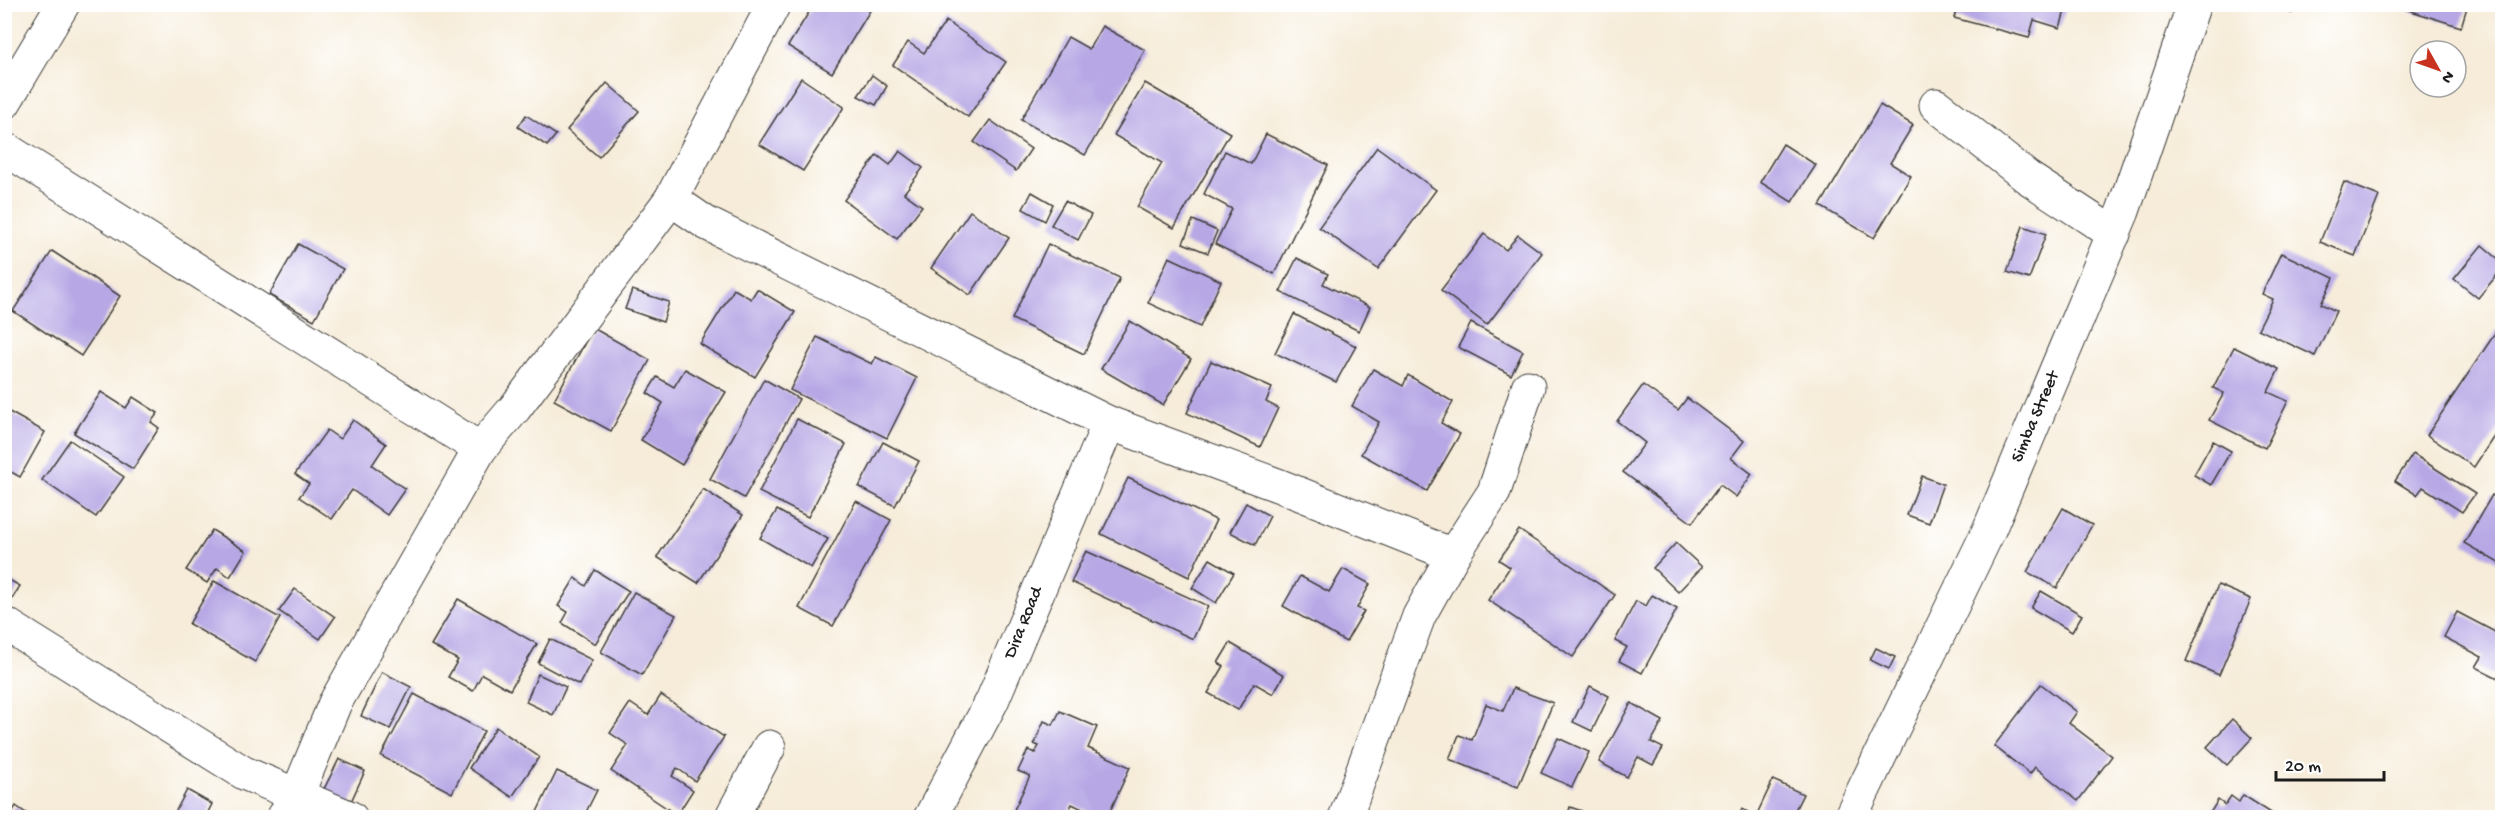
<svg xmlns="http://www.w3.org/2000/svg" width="2507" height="822" viewBox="0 0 2507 822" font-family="'Gochi Hand',sans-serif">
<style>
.building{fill:#b7a8e5}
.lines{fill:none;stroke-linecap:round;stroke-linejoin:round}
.street-casing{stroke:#3d3b38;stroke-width:35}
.street{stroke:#fff;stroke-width:33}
.labels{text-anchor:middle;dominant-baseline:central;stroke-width:4.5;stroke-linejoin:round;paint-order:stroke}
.street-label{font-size:18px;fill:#1c1c1c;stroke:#fff}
</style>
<rect width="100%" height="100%" fill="#fff"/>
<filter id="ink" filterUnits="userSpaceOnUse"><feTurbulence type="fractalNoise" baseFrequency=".0167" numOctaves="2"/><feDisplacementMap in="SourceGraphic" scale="12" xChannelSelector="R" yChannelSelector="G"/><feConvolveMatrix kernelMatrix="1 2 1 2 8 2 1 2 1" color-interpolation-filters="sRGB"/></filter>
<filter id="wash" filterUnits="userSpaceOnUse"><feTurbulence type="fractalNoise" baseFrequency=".008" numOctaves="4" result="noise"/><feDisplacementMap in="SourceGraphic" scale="24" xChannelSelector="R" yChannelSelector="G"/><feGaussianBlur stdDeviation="1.35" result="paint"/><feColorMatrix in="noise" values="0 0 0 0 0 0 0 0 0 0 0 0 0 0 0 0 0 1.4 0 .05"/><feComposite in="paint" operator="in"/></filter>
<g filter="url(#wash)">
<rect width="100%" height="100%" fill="#f6ecd9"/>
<g id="blocks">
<g class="building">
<path d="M814,4H874L832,73L788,46Z"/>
<path d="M1958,4H2067L2060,28L2034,20L2029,38L1954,18Z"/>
<path d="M2256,4H2294L2292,13Z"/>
<path d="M2404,4H2468L2461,27L2402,8Z"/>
<path d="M946,21L1006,62L968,117L893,65L908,42L924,53Z"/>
<path d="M1102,26L1145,50L1085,155L1021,120L1068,37L1089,49Z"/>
<path d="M872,75L887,86L876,105L858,96Z"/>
<path d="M801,78L844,107L803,171L759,144Z"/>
<path d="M607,83L639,111L599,157L567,130Z"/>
<path d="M1145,83L1230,133L1174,228L1137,207L1162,163L1114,135Z"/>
<path d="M1880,105L1913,125L1890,163L1911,176L1874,238L1820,206Z"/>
<path d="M526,115L556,135L547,146L518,127Z"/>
<path d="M990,120L1031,149L1016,171L974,142Z"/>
<path d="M1266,134L1328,165L1274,274L1215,244L1232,209L1204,194L1225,151L1251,164Z"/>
<path d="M1783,144L1816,165L1792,202L1760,182Z"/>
<path d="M1377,147L1436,190L1378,269L1319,227Z"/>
<path d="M900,151L923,168L904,193L922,206L897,239L844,200L877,155L890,165Z"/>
<path d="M2344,182L2379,196L2355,256L2320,242Z"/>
<path d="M1032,192L1053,204L1045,221L1023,209Z"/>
<path d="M1065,201L1091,215L1078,240L1051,225Z"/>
<path d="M970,211L1009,238L970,295L931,268Z"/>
<path d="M1193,220L1217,231L1208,253L1183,243Z"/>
<path d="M2023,226L2046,234L2029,279L2007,272Z"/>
<path d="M1484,234L1506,250L1518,235L1542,253L1487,325L1441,290Z"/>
<path d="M298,244L343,269L314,320L269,295Z"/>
<path d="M1048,244L1120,278L1084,354L1012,319Z"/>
<path d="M2482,245L2502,262V269L2478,298L2454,279Z"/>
<path d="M52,251L120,296L81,356L13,311Z"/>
<path d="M2281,253L2334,278L2321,304L2336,311L2315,356L2258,329L2273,299L2262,294Z"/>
<path d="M1169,257L1221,281L1200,327L1148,303Z"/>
<path d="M1297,258L1328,274L1323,284L1370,307L1359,331L1280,292Z"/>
<path d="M734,289L751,299L757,289L795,312L755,377L700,344Z"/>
<path d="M632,290L669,302L663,322L625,309Z"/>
<path d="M1294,314L1356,346L1336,382L1275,353Z"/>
<path d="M1130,321L1191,359L1163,405L1101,369Z"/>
<path d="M1471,323L1523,351L1511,375L1458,347Z"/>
<path d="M2502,323V424L2474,467L2427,435Z"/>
<path d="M593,328L650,360L611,431L554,400Z"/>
<path d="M817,337L872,364L876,357L917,378L887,438L790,390Z"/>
<path d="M2234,347L2279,369L2268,392L2288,401L2265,448L2209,420L2224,393L2213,388Z"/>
<path d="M1211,361L1272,388L1266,402L1278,408L1260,447L1187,413Z"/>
<path d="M685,369L726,392L682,465L641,440L663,403L647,393L657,377L674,387Z"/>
<path d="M1373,369L1403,386L1408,375L1453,402L1441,423L1460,434L1427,491L1361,454L1379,422L1352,406Z"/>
<path d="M764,379L799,399L744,498L710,479Z"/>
<path d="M1643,385L1678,410L1687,398L1744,441L1731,458L1752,474L1736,497L1720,485L1692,523L1623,472L1645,443L1617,421Z"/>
<path d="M101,392L126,408L133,397L158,413L151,422L159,428L133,469L74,433Z"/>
<path d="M4,409L45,432L20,477L4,468Z"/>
<path d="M797,419L846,444L808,517L759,492Z"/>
<path d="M353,420L386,444L372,465L405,489L387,515L352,490L332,519L299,497L309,484L295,474L327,430L340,439Z"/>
<path d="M70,440L124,477L96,517L42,480Z"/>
<path d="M2213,441L2231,451L2211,485L2194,475Z"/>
<path d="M883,442L919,461L895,506L859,487Z"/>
<path d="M2413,454L2475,494L2462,512L2423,487L2417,495L2395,481Z"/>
<path d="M1922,476L1943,484L1929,523L1907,515Z"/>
<path d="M1128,478L1216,520L1189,577L1101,534Z"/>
<path d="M703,489L743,515L698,583L657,557Z"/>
<path d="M2492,495L2502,501V565L2464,543Z"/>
<path d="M856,501L891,520L833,626L799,608Z"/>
<path d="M1246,503L1270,516L1255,545L1230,532Z"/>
<path d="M2063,508L2092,525L2057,588L2027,572Z"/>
<path d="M777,510L828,539L811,568L760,538Z"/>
<path d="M212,530L246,551L230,577L217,568L207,583L186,570Z"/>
<path d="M1519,530L1615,595L1573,657L1488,600L1510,567L1499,560Z"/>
<path d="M1676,543L1702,567L1678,592L1653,568Z"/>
<path d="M1086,551L1208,606L1193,639L1071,582Z"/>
<path d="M1210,559L1234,573L1216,603L1192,588Z"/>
<path d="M1343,569L1370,584L1357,608L1364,611L1346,642L1283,606L1300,576L1329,592Z"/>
<path d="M595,570L629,591L595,644L562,623L568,612L558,606L575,578L586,586Z"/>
<path d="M4,577L20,586L4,612Z"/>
<path d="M214,581L280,618L255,662L189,624Z"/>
<path d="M2218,585L2251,599L2219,675L2186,661Z"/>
<path d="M295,589L335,617L320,639L279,611Z"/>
<path d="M2041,591L2082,615L2072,632L2031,608Z"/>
<path d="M634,592L676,615L642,675L601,652Z"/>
<path d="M1652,595L1677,609L1642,673L1619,661L1627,647L1615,641L1636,601L1646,606Z"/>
<path d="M458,599L537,644L510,690L482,674L473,691L448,677L458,660L431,645Z"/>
<path d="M2457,612L2495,632L2502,617V680L2476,667L2482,657L2444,637Z"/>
<path d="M550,639L592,660L579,685L538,663Z"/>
<path d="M1230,643L1284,675L1273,694L1254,683L1238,710L1208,693L1224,666L1218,663Z"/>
<path d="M1876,648L1895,657L1889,669L1870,660Z"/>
<path d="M382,672L411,687L390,729L361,716Z"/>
<path d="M538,674L566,687L553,715L526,702Z"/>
<path d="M2041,684L2077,712L2069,723L2112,756L2078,801L2035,767L2030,774L1994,746Z"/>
<path d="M1590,686L1609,696L1592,731L1573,722Z"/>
<path d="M1513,688L1553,703L1518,787L1449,759L1459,735L1472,740L1486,704L1503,711Z"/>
<path d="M414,694L484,731L452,793L381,756Z"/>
<path d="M661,695L724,737L695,781L677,768L672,776L693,790L677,815L611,771L628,745L610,733L630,703L648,715Z"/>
<path d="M1631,703L1663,721L1651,742L1663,748L1653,765L1638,757L1627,777L1599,762Z"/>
<path d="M1060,711L1097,727L1088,748L1130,767L1107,818H1101L1072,804L1066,818H1031L1014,810L1030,776L1018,771L1028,750L1035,753L1039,746L1034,744L1044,721L1053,725Z"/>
<path d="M2232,719L2252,738L2227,765L2207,747Z"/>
<path d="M496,727L539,757L512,797L469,768Z"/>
<path d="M1558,738L1589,752L1572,787L1541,773Z"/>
<path d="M339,759L365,771L348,808L321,795Z"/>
<path d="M557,771L597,790L583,818H534Z"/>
<path d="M1773,780L1803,794L1791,818H1738L1742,809L1756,816Z"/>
<path d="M187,790L212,804L205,818H172Z"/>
<path d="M2243,795L2279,818H2207L2218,800L2225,805L2231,796L2239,802Z"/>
<path d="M16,806L33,818H8Z"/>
<path d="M1570,807L1600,817V818H1567Z"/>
</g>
</g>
</g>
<g filter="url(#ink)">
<use href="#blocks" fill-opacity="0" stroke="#3d3b38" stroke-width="1.5"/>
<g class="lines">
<defs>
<g id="street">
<path d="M4,103L63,4"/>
<path d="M1936,105L2027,177L2114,234"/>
<path d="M4,148L480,449"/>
<path d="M671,199L706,223L1109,423L1280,486L1453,555"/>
<path d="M4,623L244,773L351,818"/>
<path d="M283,818L297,795L335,703L480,449L515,408L671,199L774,4"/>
<path d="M731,818L769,747"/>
<path d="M930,818L992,701L1109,423"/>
<path d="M1345,818L1419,616L1453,555L1494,492L1528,387"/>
<path d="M1850,818L1989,530L2123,211L2194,4"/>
</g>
</defs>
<use href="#street" class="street-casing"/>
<use href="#street" class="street"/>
</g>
</g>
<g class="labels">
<g class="street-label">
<text transform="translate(2036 417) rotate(-67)">Simba Street</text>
<text transform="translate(1024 623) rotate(-68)">Dira Road</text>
</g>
</g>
<rect width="2507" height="822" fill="none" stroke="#fff" stroke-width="24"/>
<g transform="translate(2438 69) rotate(130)"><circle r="28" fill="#ffffff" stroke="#a4a4a4" stroke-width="1.5"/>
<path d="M0-4.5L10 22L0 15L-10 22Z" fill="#c8321e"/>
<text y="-9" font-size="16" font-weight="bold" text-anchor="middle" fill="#1c1c1c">N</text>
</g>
<path d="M2276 771v9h108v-9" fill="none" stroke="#1c1c1c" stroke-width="3"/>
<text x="2285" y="771" font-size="18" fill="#1c1c1c" stroke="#ffffff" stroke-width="4.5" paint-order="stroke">20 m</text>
</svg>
